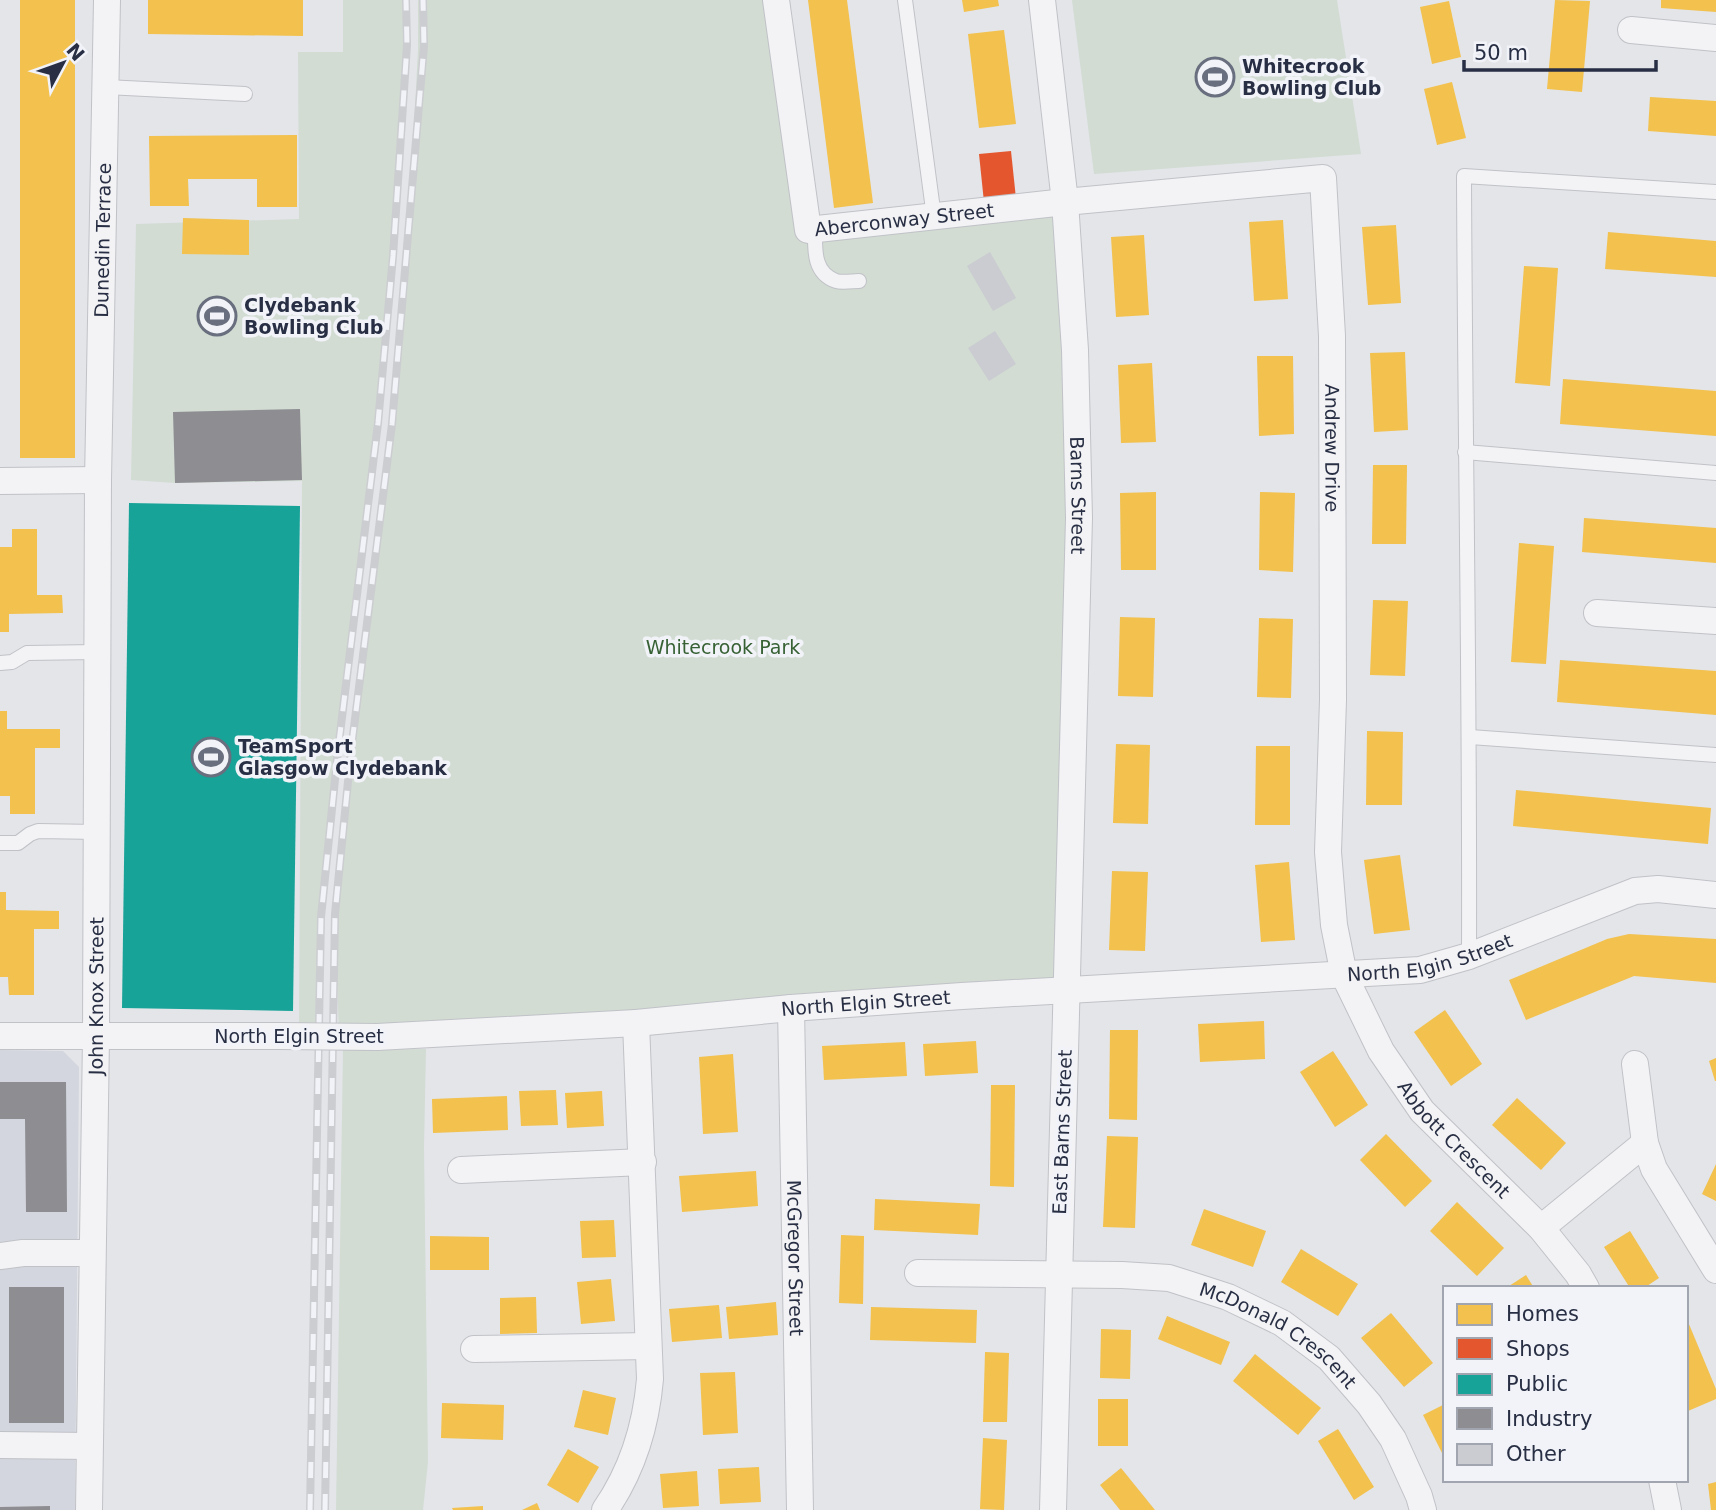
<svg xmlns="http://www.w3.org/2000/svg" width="1716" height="1510" viewBox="0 0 1716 1510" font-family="'DejaVu Sans',sans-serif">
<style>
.built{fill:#d3d6de}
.green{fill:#d2dcd3}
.homes{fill:#f2c14e}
.shops{fill:#e4572e}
.public{fill:#17a398}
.industry{fill:#8d8d92}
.building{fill:#caccd1}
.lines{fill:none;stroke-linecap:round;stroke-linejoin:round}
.lane-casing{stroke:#c0c2c7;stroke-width:16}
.street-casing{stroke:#c0c2c7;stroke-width:28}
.lane{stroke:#f3f3f5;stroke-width:14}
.street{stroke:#f3f3f5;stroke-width:26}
.rail-casing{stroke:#cccdd0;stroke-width:8}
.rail{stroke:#f1f3f8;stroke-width:5;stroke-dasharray:16;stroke-linecap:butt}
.street-bridge-casing{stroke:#c0c2c7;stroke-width:28;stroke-linecap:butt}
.street-bridge{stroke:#f3f3f5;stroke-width:26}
.labels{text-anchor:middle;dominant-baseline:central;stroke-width:7;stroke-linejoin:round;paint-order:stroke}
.poi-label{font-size:19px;font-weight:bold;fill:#282f44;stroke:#f1f3f8;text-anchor:start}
.street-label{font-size:19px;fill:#282f44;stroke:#f1f3f8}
.park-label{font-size:19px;fill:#376134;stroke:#f1f3f8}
</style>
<rect width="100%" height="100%" fill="#e3e5e9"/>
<path class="built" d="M0,1050L63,1051L79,1067L75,1510H0Z"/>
<g class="green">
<path d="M343,0H406L407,45L393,256L378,423L338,750L321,917L320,1037L299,1036L302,481L175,483L131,480L136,224L299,219L298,52H343Z"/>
<path d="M418,0H776L809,230L1065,202L1067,991L339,1037L335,914L351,751L392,424L407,259L418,50Z"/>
<path d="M1072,0H1337L1361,154L1094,174Z"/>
<path d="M426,1049L424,1147L428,1462L423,1510H336L343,1050Z"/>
</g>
<g class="homes">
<rect x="20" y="0" width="55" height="458"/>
<path d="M148,0H303V36L148,34Z"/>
<path d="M808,0H847L873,203L834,208Z"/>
<path d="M962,0H998L999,6L964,12Z"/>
<path d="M1555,0L1590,1L1582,92L1547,89Z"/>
<path d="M1661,0H1716V12L1661,8Z"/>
<path d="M1449,1L1461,57L1432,64L1420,7Z"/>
<path d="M1004,30L1016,124L979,128L968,34Z"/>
<path d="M1452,82L1466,138L1437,145L1424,89Z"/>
<path d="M1650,97L1716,101V136L1648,131Z"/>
<path d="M297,135V207H257V179H188L189,206H150L149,136Z"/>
<path d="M183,218L249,220V255L182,254Z"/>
<path d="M1283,220L1288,299L1254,301L1249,222Z"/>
<path d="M1396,225L1401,303L1368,305L1362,227Z"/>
<path d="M1608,232L1716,241V277L1605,269Z"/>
<path d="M1144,235L1149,315L1116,317L1111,237Z"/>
<path d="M1524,266L1558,268L1550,386L1515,383Z"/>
<path d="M1405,352L1408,430L1374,432L1370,353Z"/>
<path d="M1257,356H1293L1294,434L1259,436Z"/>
<path d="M1152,363L1156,442L1121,443L1118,365Z"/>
<path d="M1563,379L1716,391V436L1560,424Z"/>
<path d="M1373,465H1407L1406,544H1372Z"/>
<path d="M1156,492V570H1121L1120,493Z"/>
<path d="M1260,492L1295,493L1293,572L1259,570Z"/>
<path d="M1584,518L1716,528V563L1582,552Z"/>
<path d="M12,529H37V595H62L63,613L9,614V632H0V547H12Z"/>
<path d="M1519,543L1554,546L1546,664L1511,662Z"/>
<path d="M1373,600L1408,601L1405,676L1370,675Z"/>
<path d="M1120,617L1155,618L1153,697L1118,696Z"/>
<path d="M1259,618L1293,619L1291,698L1257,697Z"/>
<path d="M1560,660L1716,671V715L1557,702Z"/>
<path d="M0,711H7V729H60V748H35V814H10V796H0Z"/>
<path d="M1367,731L1403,732L1402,805H1366Z"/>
<path d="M1116,744L1150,745L1148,824L1113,823Z"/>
<path d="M1256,746H1290V825H1255Z"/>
<path d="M1516,790L1711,808L1708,844L1513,826Z"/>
<path d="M1400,855L1410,930L1374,934L1364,860Z"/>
<path d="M1289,862L1295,940L1261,942L1255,865Z"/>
<path d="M1112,871L1148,872L1145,951L1109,950Z"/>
<path d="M0,892H6V910L59,911V929H34V995H9L8,977H0Z"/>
<path d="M1629,934L1716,939V983L1634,976L1526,1020L1509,980L1607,939Z"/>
<path d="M1445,1010L1482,1064L1451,1086L1414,1032Z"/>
<path d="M1264,1021L1265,1059L1200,1062L1198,1024Z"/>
<path d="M1110,1030H1138L1137,1120L1109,1119Z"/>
<path d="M976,1041L978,1073L925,1076L923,1044Z"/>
<path d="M905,1042L907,1076L824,1080L822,1046Z"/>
<path d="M1333,1051L1368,1105L1335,1127L1300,1072Z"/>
<path d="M733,1054L738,1132L703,1134L699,1057Z"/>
<path d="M1716,1058V1081H1715L1709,1061Z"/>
<path d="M991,1085H1015L1014,1187L990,1186Z"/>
<path d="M556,1090L558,1125L521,1126L519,1091Z"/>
<path d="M602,1091L604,1126L567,1128L565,1093Z"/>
<path d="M507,1096L508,1130L433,1133L432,1099Z"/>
<path d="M1517,1098L1566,1143L1541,1170L1492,1125Z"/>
<path d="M1386,1134L1432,1181L1405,1207L1360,1160Z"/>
<path d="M1107,1136L1138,1137L1135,1228L1103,1227Z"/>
<path d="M1716,1164V1201L1702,1194Z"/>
<path d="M756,1171L758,1206L682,1212L679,1176Z"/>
<path d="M875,1199L980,1204L978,1235L874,1230Z"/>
<path d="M1457,1202L1504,1248L1477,1276L1430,1231Z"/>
<path d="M1204,1209L1266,1231L1253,1267L1191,1245Z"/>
<path d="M614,1220L616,1257L582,1258L580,1221Z"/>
<path d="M1630,1231L1659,1278L1644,1288H1630L1604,1247Z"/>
<path d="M841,1235L864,1236L863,1304L839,1303Z"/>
<path d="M430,1236L489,1237V1270H430Z"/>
<path d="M1301,1249L1358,1284L1338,1316L1281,1282Z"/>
<path d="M1526,1275L1534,1288H1506Z"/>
<path d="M611,1279L615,1321L581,1324L577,1282Z"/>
<path d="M536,1297L537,1333L500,1334V1298Z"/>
<path d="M776,1302L778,1335L729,1339L726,1307Z"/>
<path d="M719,1305L722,1338L672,1342L669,1309Z"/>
<path d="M871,1307L977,1310L976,1343L870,1340Z"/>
<path d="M1391,1313L1433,1363L1404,1387L1361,1338Z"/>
<path d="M1167,1316L1230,1342L1221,1365L1158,1339Z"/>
<path d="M1686,1317L1716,1389V1399L1688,1411Z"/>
<path d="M1101,1329L1131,1330L1130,1379L1100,1378Z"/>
<path d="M985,1352L1009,1353L1007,1422H983Z"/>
<path d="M1255,1354L1321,1408L1298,1435L1233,1381Z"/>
<path d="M735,1372L738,1433L703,1435L700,1373Z"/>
<path d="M583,1390L616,1398L608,1435L574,1427Z"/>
<rect x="1098" y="1399" width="30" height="47"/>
<path d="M442,1403L504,1405L503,1440L441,1438Z"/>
<path d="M1445,1404V1459L1423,1415Z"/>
<path d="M1338,1429L1374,1487L1354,1500L1318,1441Z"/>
<path d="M983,1438L1007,1440L1004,1510L980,1509Z"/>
<path d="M568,1449L599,1467L578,1503L547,1485Z"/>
<path d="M759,1467L761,1502L720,1504L718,1469Z"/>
<path d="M1121,1468L1155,1510H1120L1100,1485Z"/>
<path d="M697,1471L699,1506L663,1508L660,1474Z"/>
<path d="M1716,1482V1510H1711L1708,1484Z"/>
<path d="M537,1503L540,1510H522Z"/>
<path d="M483,1506V1510H453L452,1508Z"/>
</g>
<path class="shops" d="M1011,151L1017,208L985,212L979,154Z"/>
<path class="public" d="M129,503L300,506L293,1011L122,1008Z"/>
<g class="industry">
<path d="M300,409L302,480L175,483L173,412Z"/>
<path d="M0,1082H66L67,1212H26L25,1119H0Z"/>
<rect x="9" y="1287" width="55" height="136"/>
<path d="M50,1506V1510H0V1507Z"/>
</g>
<g class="building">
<path d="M990,252L1016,298L993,311L967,266Z"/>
<path d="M995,331L1016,364L989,381L968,348Z"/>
</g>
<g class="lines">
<defs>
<g id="lane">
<path d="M905,0L934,217"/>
<path d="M106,87L245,94"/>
<path d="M815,230C815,249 813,273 836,281C842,283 853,281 859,281"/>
<path d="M1465,452L1716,473"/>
<path d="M0,663L12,662L27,653L97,652"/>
<path d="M1470,737L1716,755"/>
<path d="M0,843H18L30,834L38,831L97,832"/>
<path d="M1469,956C1470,696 1465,436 1464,176L1716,192"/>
</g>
<g id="street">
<path id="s1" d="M776,0L808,230L1065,202L1323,178L1332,336L1333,700L1328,852L1334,925L1344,975L1381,1051L1422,1111L1541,1228L1578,1274L1586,1288"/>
<path id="s2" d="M1042,0L1065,202L1075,350L1079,518L1053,1510"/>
<path d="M1631,30L1716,38"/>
<path d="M0,481L98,480"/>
<path d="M1597,613L1716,621"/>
<path id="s3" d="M791,1008L800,1510"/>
<path d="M0,1036H280"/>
<path id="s4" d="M377,1037L636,1023L791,1008L962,996L1420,970L1469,956L1635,891L1658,889L1716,895"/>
<path d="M1635,1064L1645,1143L1654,1169L1716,1270"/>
<path d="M461,1170L643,1162"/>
<path d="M1541,1228L1645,1143"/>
<path d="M0,1256L23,1253H92"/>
<path id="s5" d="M918,1273L1122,1275L1169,1278L1228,1297L1282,1323L1329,1358L1369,1404L1393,1439L1419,1496L1423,1510"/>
<path d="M474,1349L648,1346"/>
<path d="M0,1445L89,1446"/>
<path d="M1662,1480L1668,1510"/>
<path id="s6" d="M89,1510L96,1037L98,480L107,0"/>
<path d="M605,1510C632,1471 646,1426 650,1379L636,1023"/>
</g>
</defs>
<use href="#lane" class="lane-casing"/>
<use href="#street" class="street-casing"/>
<use href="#lane" class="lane"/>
<use href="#street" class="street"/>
<defs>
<g id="rail">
<path d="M310,1510L321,917L338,750L378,423L393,256L407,45L406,0"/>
<path d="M325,1510L335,914L351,751L392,424L424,46L423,0"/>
</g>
</defs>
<use href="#rail" class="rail-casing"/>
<use href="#rail" class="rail"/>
<defs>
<path id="street-bridge" d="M280,1036L377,1037"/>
</defs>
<use href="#street-bridge" class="street-bridge-casing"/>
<use href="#street-bridge" class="street-bridge"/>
</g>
<defs>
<symbol id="stadium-ring" viewBox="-11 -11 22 22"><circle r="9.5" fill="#f1f3f8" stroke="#696f7e" stroke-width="1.5"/><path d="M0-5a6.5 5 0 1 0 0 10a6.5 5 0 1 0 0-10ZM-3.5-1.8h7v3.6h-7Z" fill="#696f7e"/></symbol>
</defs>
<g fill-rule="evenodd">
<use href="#stadium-ring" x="1193" y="55" width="44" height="44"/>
<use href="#stadium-ring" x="195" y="294" width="44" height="44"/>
<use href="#stadium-ring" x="189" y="735" width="44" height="44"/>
</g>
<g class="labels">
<g class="poi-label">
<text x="1242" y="66">Whitecrook<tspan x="1242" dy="22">Bowling Club</tspan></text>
<text x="244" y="305">Clydebank<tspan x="244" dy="22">Bowling Club</tspan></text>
<text x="238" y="746">TeamSport<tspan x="238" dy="22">Glasgow Clydebank</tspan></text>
</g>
<g class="street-label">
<text stroke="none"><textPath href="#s1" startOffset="329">Aberconway Street</textPath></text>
<text stroke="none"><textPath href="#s6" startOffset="1270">Dunedin Terrace</textPath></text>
<text stroke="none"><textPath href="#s1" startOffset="1020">Andrew Drive</textPath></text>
<text stroke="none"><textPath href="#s2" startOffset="497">Barns Street</textPath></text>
<text stroke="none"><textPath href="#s4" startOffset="1057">North Elgin Street</textPath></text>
<text stroke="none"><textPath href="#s6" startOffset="514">John Knox Street</textPath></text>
<text stroke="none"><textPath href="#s4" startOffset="490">North Elgin Street</textPath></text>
<text x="299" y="1036">North Elgin Street</text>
<text transform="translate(1062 1132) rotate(-88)">East Barns Street</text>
<text stroke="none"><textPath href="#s1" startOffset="1748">Abbott Crescent</textPath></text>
<text stroke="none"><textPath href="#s3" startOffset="250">McGregor Street</textPath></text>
<text stroke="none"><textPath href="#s5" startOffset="376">McDonald Crescent</textPath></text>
</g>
<g class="park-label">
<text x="723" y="647">Whitecrook Park</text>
</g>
</g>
<rect x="1443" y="1286" width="245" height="196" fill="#f1f3f8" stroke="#a1a5b0" stroke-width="2"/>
<rect x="1457" y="1304" width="35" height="21" fill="#f2c14e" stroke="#a1a5b0" stroke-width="2"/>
<text x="1506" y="1321" font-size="21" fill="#282f44">Homes</text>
<rect x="1457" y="1338" width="35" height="21" fill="#e4572e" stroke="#a1a5b0" stroke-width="2"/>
<text x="1506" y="1356" font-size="21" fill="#282f44">Shops</text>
<rect x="1457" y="1374" width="35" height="21" fill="#17a398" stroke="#a1a5b0" stroke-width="2"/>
<text x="1506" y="1391" font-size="21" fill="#282f44">Public</text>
<rect x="1457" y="1408" width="35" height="21" fill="#8d8d92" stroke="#a1a5b0" stroke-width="2"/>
<text x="1506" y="1426" font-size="21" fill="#282f44">Industry</text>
<rect x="1457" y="1444" width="35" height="21" fill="#caccd1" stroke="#a1a5b0" stroke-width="2"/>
<text x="1506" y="1461" font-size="21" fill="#282f44">Other</text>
<g transform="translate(63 63) rotate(49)" stroke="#f1f3f8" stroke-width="5" paint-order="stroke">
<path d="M0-5L12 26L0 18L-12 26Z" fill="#282f44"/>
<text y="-10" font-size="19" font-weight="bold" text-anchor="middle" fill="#282f44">N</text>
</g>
<path d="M1464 60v10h192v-10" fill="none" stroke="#282f44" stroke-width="3.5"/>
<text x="1474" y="60" font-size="21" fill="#282f44" stroke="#f1f3f8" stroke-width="5" paint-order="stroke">50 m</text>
</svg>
